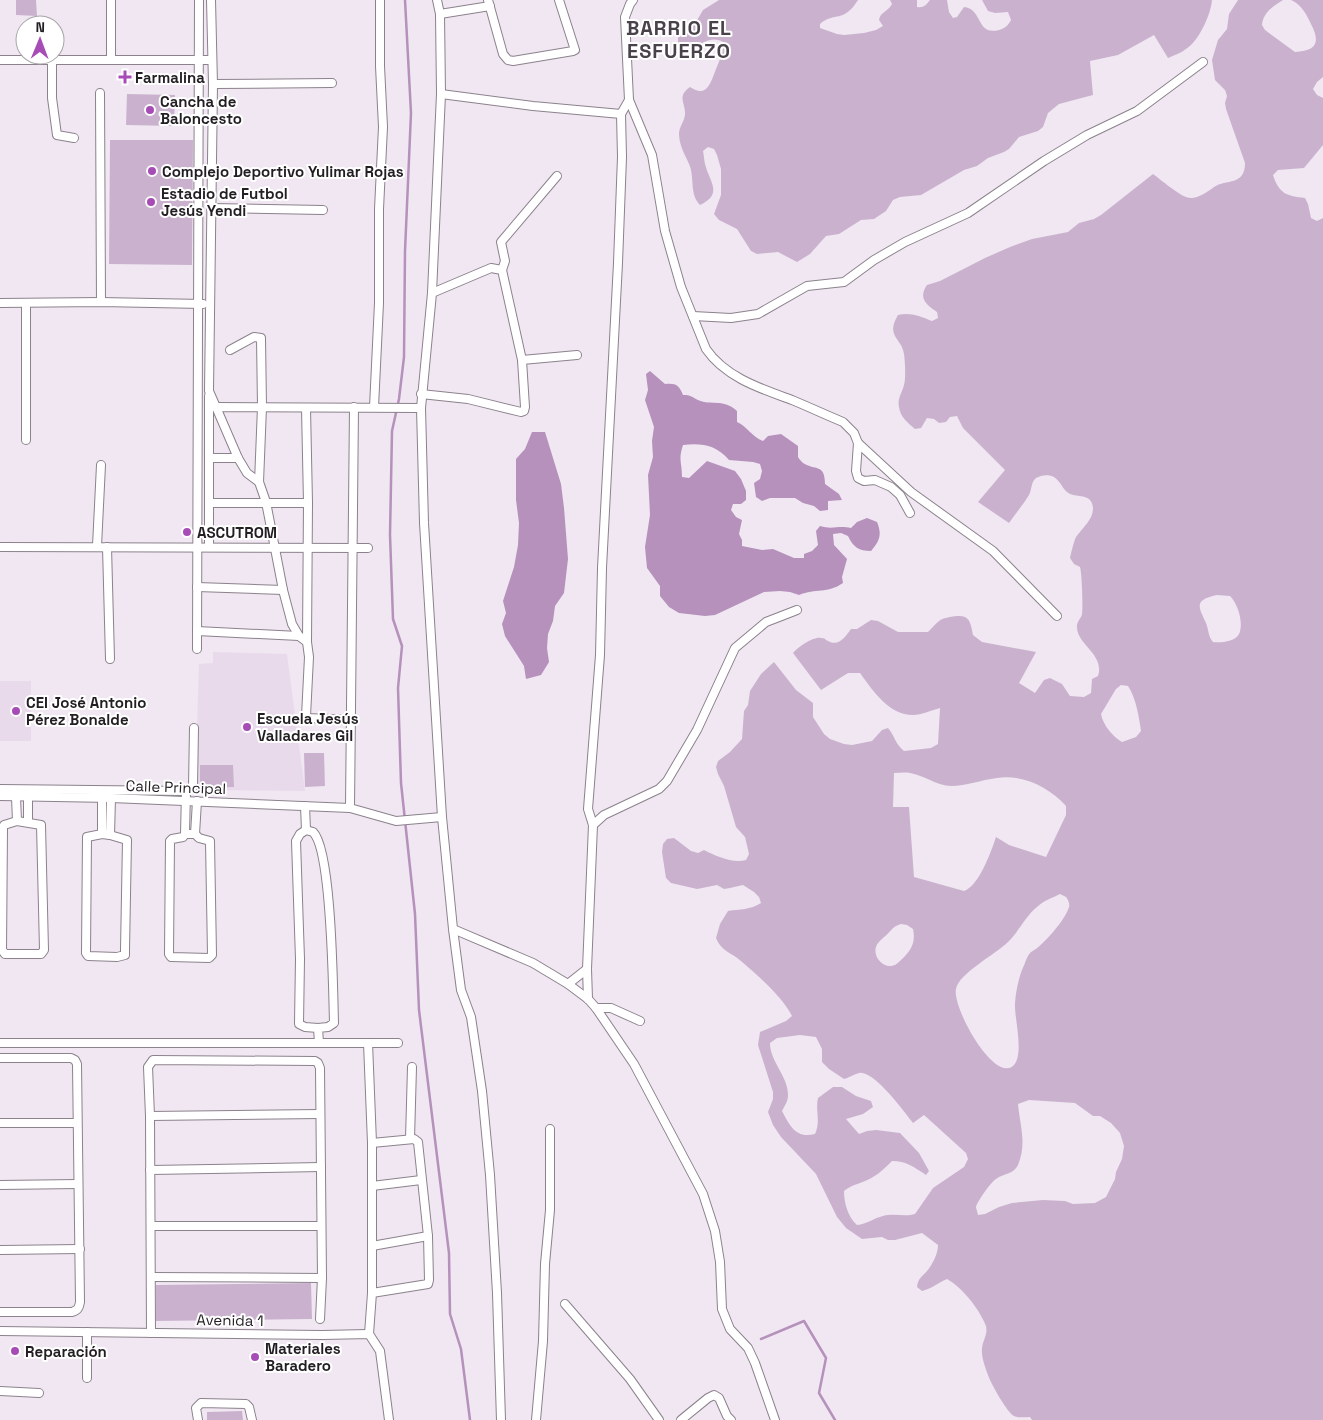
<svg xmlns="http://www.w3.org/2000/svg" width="1323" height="1420" viewBox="0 0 1323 1420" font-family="'Space Grotesk',sans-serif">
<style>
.built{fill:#e9daeb}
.green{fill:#cab2ce;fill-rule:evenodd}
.water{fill:#b591bb}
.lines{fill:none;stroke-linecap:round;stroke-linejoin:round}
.stream{stroke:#b591bb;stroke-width:2.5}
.minor-casing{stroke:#8b828c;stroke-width:10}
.minor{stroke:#fff;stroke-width:8}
.poi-dot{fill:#a74cb7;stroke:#fff;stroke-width:2}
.labels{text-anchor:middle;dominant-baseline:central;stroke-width:4;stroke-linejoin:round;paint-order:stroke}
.poi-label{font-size:15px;font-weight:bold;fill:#221e22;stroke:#fff;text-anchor:start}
.street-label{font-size:15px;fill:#221e22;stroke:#fff}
.district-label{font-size:20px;font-weight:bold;letter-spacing:1px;fill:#49424a;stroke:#fff}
</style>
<rect width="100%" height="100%" fill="#f0e7f2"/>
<g class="built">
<path d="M213,652L287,654L305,791L195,790L199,664L213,663Z"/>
<rect x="0" y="681" width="31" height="60"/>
</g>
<g class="green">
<path d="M16,0H36L37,16L16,15Z"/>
<path d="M719,0H858C843,24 835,11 820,24V28L837,34L844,35L864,33L876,30L883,26L879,20C880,12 889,11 892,4L890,0H917V7C924,8 926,5 930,0H947L949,12L953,18L957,17L964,7C983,9 976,36 999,30C1005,28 1008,26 1011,20L1008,12L995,13L988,11L982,0H1212C1211,14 1199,41 1186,49C1181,53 1174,55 1168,58L1154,35L1118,55L1090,61L1093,95L1059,104L1048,113L1043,127L1038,131L1019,137L1009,149L1004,152L988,158L977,166L964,170L921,195L900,197L893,200L886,211L874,219L861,220L839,234L826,236L810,254L797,262L778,252L757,254L751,251L737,229L719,220L714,214L721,195V169L717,155L714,149L708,147L703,151C704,155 704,160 705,164C709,181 724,194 700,205C689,194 695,177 689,164C685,155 679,145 679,134C679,127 684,122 685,115C686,103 676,97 690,87C707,99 711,82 716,69C720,59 724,53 723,42C708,34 698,47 687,55H680L678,48V34L682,29L696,22L703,10Z"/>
<path d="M1238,0H1283C1273,6 1263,13 1262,25L1265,30L1295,52C1316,51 1321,43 1311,24C1306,14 1302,5 1291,0H1323V77L1317,82L1313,89L1317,95L1323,98V145L1304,168L1278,170L1273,175C1279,194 1287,196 1305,198L1308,204L1311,218L1317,221L1323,218V1420H1032L1030,1417C1025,1417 1018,1418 1014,1416C1008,1414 990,1382 988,1375C985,1367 981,1356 982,1348C983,1340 988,1334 986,1326C980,1310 962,1287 947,1279C938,1283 931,1289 922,1291L917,1287C918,1278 922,1277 927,1271C933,1264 938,1253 938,1245L922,1233L895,1240H888L882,1237L862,1239L846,1228L837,1217L816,1174L781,1137L773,1125L768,1112L773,1099V1092L758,1045L760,1032L786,1021L792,1016C782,996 758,976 741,961C732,953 721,951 716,938L720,924L728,911C740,909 750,910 761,903L759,897L754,892L743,885L730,888L724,889L717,885L697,889L671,883L666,878L662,852L663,844L667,839L674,838L691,851L698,853L704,850C716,856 733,864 746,860L749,854L745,837L736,827L724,786L718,774L716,767L718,761L730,752L742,739L744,711L748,705L750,691L761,674L774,662L796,690L813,703V717L824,734L830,739L844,744L852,745L872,741L882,730L888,728C895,736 895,744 904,751L931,748L938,744L940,708C932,710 922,715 913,715C889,715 873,691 860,673H848L821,690L793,653C798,647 814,636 821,638C828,639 823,639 828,641C839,647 845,637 851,629H857L871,620L878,621L898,632H928C932,628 935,624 939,621C943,618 946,618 950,617C968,614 970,618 973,635L982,642L1036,652L1019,683L1035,693L1044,680L1050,678L1062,684L1070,696L1084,697L1091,693L1092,679L1098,676C1105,655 1078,645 1077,628C1076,622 1081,619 1082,614C1083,607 1082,574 1080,567L1074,564L1070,558C1071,553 1074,541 1076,537C1083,527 1093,520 1093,508C1092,495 1082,497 1073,495C1063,493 1062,482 1054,477C1049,474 1041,475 1036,478C1031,482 1032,489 1029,495C1023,505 1015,514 1009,523L978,502L1005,470L963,428L957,416L950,417L946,422L939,423L934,419L927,418L921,428L915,429C908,423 900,417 899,407C897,399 902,393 904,385C906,378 905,361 904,354C902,338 885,337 898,315C910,312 920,316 932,321L938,318L937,312C926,305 918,298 927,285L940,281L985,258L1010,247L1032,239L1068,232L1079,223L1094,219L1101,215L1153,174C1161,180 1178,194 1186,197C1196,201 1207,192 1214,187C1226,179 1245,186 1245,163L1226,109L1225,103L1227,96L1225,90L1215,80L1212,60L1218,40L1227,29L1229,14ZM1217,595L1230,596C1238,604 1244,623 1239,634C1235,642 1220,643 1213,642C1208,636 1209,631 1206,623C1198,606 1194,600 1217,595ZM1121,685L1128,686C1136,698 1139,717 1141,731L1136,737L1122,742C1113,737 1103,725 1101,714L1116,689ZM894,773C899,773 905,772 910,773C924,775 937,786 951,786C966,786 981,780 997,778C1022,774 1049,787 1066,806V815L1046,857L1009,845L996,837C991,852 979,886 964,891L914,877L909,807H893ZM1060,894L1066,897C1068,900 1070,903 1069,907C1065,920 1047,940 1036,949C1034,950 1032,951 1030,953C1028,955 1026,960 1025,963C1019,975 1016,990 1015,1003C1014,1018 1025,1055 1013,1066C993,1082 952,1007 956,989C959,973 995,955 1008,942C1019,931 1025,917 1037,907C1043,901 1052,898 1060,894ZM901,924L907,925L913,929C916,942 911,951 901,960C899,962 895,966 891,966C882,967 873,956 876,947C877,943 880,941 883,938C891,932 891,927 901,924ZM800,1035L816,1037L822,1049V1062L829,1069L844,1079C849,1078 854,1074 859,1073C874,1070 904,1112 913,1123L924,1115L966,1153L968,1159L964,1167L933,1188L915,1214C905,1217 894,1213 883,1216C874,1218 867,1224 857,1225C848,1217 844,1203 844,1191C852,1184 864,1183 873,1177C880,1173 886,1167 892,1161C906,1161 914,1167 926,1175L929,1171L919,1153L900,1133L876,1130L867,1131L859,1134L846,1119L863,1114L873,1107L871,1101L856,1096L842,1087H833L818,1098C815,1110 821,1121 815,1134C796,1139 790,1126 782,1111C784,1107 788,1101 788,1096C789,1077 770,1062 770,1043L777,1038ZM1029,1100L1075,1103L1093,1116H1100L1111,1123L1120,1133L1124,1146L1122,1159L1116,1172L1115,1179L1106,1197L1095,1203L1073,1204L1065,1201L1043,1200L1012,1203L999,1207L985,1214L978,1215C978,1213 976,1209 976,1207C977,1202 991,1182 996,1179C1004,1173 1013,1175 1018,1165C1027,1143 1020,1126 1018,1104Z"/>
<path d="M127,94L175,95L174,126L126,125Z"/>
<path d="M110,140H193L192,265L109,264Z"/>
<path d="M304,753H324L325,786L305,787Z"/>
<path d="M200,765H233L234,787L200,788Z"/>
<path d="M311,1283L312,1319L156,1321V1285Z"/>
<path d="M242,1411L243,1420H207V1412Z"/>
</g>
<g class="water">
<path d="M650,371L665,384C676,383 679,385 683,395C691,395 692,397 698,400C712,406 723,398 737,411V422C748,427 752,437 763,441L768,436L781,434L798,446V457C799,459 801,461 803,463C815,471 825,463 825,484L839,494L842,500L828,501V510L820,511L814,506L803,503L795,498H770L762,501L756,497L754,483L760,479L762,471L760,464L753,462L729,460C716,445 702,443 683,445C678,460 682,462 682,477L689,478L707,461L735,471L741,479L746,491V500L741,504H733L731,510L736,517L742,520L739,534L742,540V546L762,550L773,549L794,558H804V554L812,551L818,545L816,531L820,526C833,530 838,525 851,528L857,522L867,518L877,522C882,534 880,541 871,551C859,551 853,547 848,536L841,533L833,534L834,545L847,559L842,577L843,583C827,594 816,588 799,595L790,592L780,591L764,592L715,615L705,616L679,613L669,607L660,596V586L647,568L645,547L650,515L648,475L653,457L652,441L654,427L645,400L648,390L646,374Z"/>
<path d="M532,432H545L561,484L564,508L568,559L564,593L555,606L553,621L548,634L547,648L549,662L541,675L526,679L524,666L505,636L502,624L506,613L503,601L514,567L518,545L519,523L516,500V459L525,449Z"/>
</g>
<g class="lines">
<g class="stream">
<path d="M405,0L411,113L405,251L404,357L399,399L392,431L390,535L393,619L402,646L398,688L401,783L415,914L419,1010L449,1253L450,1314L461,1349L470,1420"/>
<path d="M761,1339L804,1321L826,1358L819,1393L835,1420"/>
</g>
<defs>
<g id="minor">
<path d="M211,0L213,84L209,391L216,407"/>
<path d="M437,0L440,14L441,94L432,293L421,408L424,523L442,817L453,929L461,990L471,1017L482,1091L490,1175L497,1293L501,1420"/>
<path d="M488,0L503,54L508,60L513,61L573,51L575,50L559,0"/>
<path d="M440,14L490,6"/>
<path d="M0,60H212"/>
<path d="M52,60V98L57,135L74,138"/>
<path d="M111,60V0"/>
<path d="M213,84L332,83"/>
<path d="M100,93L101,302"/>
<path d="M441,94L533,106L621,114L629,100L625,17L630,4L633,0"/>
<path d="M629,100L652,155L665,231L681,287L706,349C726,378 762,389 792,400C809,407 826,415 843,422L854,433L858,443L856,471L858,478L864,481L875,480L891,487L900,495L910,513"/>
<path d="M211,208L323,210"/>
<path d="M502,270L505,261L501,242L557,176"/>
<path d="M0,303L101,302L203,304"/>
<path d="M26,303V440"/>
<path d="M693,316L731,318L758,314L807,286L844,282L874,260L905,242L968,213L1044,161L1087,135L1137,111L1203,62"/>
<path d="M230,350L254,337L261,338L262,407L259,482L266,502L283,590L292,624L299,636"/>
<path d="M522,360L577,355"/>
<path d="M421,394L468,399L521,412L524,411L525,407L522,360L502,270L491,268L432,293"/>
<path d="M209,396V547"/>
<path d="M354,407L350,808L396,821L442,817"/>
<path d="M374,407L379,303V209L383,127L380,66V0"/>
<path d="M306,408L308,503L307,642"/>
<path d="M858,443L911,492L993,551L1057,616"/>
<path d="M209,458H238"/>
<path d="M259,482L247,473L238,458L216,407L421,408"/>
<path d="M209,503H308"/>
<path d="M97,546L101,465"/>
<path d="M0,547L368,548"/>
<path d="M107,547L110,659"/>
<path d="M197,587L283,590"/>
<path d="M197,631L299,636L307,642L309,657L306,716L307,718L352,720"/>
<path d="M197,649L199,0"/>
<path d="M0,789L186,791"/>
<path d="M0,796L111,798L350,808"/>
<path d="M16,797L17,821"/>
<path d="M28,797V822"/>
<path d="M102,798V834"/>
<path d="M305,806L306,830"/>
<path d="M17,821L41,825L44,950L41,954H5L2,950L3,828L4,825Z"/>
<path d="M593,825L604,815L659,789L667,781L697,730L735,648L766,622L797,610"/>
<path d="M102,834L110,835L127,840L125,950V955L117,957L88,956L86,953L87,837Z"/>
<path d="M185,834H195L199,838L210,841L212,955L209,958L171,957L169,954L170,841L172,839L183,837Z"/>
<path d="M185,834L186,791L193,787L194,728"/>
<path d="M195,834L197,801"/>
<path d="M110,835L111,798"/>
<path d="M453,929L533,963L568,984L588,999L596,1008L634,1064L703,1194L715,1231L720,1262L722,1309L730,1329L748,1348L755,1363L775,1420"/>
<path d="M568,984L587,969"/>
<path d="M588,999L587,969L593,825L588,809L600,655L602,568L618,263L622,157L621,114"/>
<path d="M596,1008H611L640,1021"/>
<path d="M318,1028L305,1027L299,1024L300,959L296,841L300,834L306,830L313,832C332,850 333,991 334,1023L328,1027L318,1028L319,1043"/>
<path d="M0,1043H398"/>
<path d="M368,1043L372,1143V1293L369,1334"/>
<path d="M0,1058H71L75,1060L77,1064L80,1302C79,1308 78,1310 72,1312H0"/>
<path d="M150,1116L320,1114"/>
<path d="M0,1123H77"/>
<path d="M410,1139L412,1067"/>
<path d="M372,1143L414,1139L418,1142L428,1236L429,1280L428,1284L372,1293"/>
<path d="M150,1170L321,1167"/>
<path d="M0,1185L78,1184"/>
<path d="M372,1186L421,1180"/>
<path d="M151,1226H321"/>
<path d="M372,1246L428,1236"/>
<path d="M0,1250L80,1249"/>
<path d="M151,1277L322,1278"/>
<path d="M565,1304L630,1379L659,1420"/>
<path d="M0,1331L322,1335L369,1334L380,1351L389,1420"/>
<path d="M87,1332V1378"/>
<path d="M151,1333L150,1116L148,1067L153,1060L315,1061L318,1063L320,1068L322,1278L320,1319"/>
<path d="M0,1391L39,1393"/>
<path d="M198,1420L196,1408L201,1403L246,1404L249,1407L252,1420"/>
<path d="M536,1420L543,1341L545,1264L550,1210V1129"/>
<path d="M681,1420L708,1398L714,1395L719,1398L727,1416L731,1420"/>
</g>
</defs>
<use href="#minor" class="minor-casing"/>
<use href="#minor" class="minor"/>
</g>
<g class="poi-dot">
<path d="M122.5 69.5h5v5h5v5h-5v5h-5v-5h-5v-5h5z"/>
<circle cx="150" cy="110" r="5"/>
<circle cx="152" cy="171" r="5"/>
<circle cx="151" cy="202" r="5"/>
<circle cx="187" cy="532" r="5"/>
<circle cx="16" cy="711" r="5"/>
<circle cx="247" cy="727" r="5"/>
<circle cx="15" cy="1351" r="5"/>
<circle cx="255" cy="1357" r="5"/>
</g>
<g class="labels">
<g class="poi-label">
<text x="135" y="77">Farmalina</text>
<text x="160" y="101">Cancha de<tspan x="160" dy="17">Baloncesto</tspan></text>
<text x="162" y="171">Complejo Deportivo Yulimar Rojas</text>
<text x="161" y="193">Estadio de Futbol<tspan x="161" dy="17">Jesús Yendi</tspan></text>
<text x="197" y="532">ASCUTROM</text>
<text x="26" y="702">CEI José Antonio<tspan x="26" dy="17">Pérez Bonalde</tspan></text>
<text x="257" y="718">Escuela Jesús<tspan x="257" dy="17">Valladares Gil</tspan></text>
<text x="265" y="1348">Materiales<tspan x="265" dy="17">Baradero</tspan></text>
<text x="25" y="1351">Reparación</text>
</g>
<g class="street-label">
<text transform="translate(176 787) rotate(2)">Calle Principal</text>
<text transform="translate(230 1320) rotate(1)">Avenida 1</text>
</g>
<g class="district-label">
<text x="679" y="28">BARRIO EL<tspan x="679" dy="23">ESFUERZO</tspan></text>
</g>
</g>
<g transform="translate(40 40) rotate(1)"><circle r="24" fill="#ffffff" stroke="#a7a5a7"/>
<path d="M0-4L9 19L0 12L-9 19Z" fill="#a74cb7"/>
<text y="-8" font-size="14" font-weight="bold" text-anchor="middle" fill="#221e22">N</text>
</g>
</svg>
